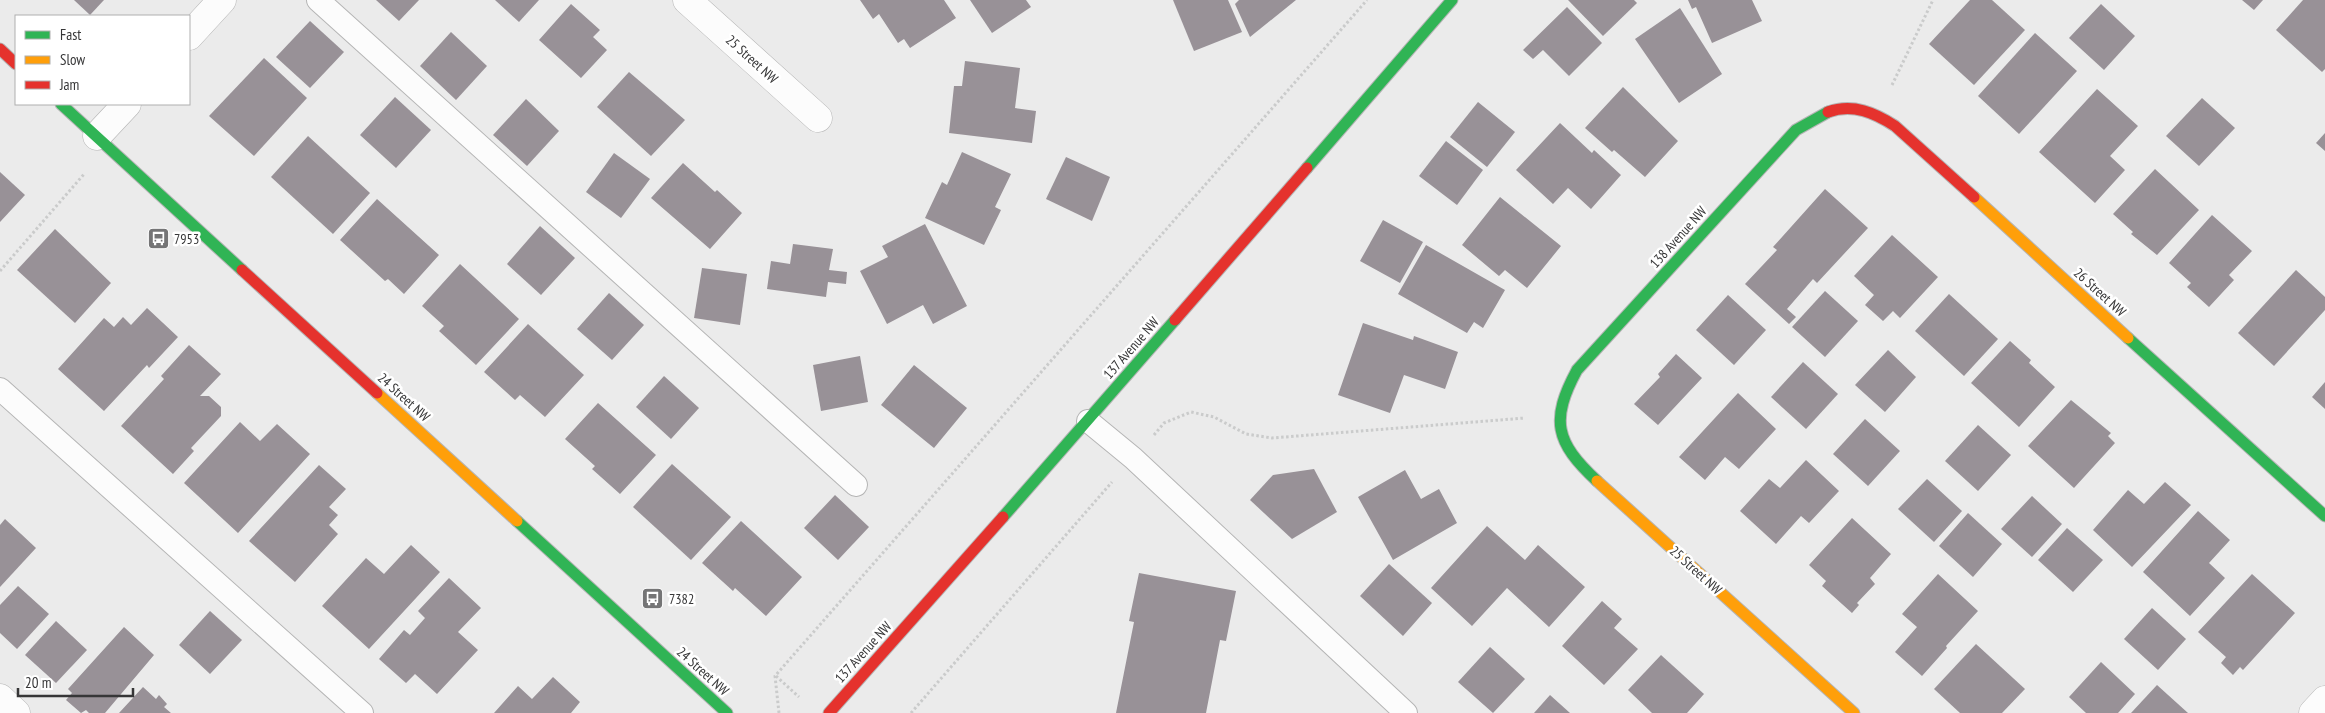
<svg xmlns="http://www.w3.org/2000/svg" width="2325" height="713" viewBox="0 0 2325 713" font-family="'PT Sans Narrow',sans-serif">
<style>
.building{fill:#989197}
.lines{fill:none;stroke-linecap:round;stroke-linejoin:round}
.lane-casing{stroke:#b5b5b5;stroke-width:24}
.street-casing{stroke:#b5b5b5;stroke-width:29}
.fast-casing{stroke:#b5b5b5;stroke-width:13}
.slow-casing{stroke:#b5b5b5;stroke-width:13}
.jam-casing{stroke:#b5b5b5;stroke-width:13}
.path{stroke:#cacbcb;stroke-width:3;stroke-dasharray:2.5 2.5;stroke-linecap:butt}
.lane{stroke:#fcfcfc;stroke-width:22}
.street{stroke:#fcfcfc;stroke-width:28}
.fast{stroke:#30b455;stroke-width:11}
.slow{stroke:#ff9f0a;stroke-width:11}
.jam{stroke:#e5322d;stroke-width:11}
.labels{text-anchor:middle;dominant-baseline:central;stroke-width:5;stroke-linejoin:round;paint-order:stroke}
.street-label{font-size:14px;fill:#363637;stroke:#fff}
.poi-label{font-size:14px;fill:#363637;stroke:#fff;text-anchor:start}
</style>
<rect width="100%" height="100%" fill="#ebebeb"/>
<g class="building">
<path d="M74,0H104L90,15Z"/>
<path d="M376,0H419L399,21Z"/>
<path d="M495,0H539L519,22Z"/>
<path d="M860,0H944L956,18L910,48L904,39L898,43L879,14L873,19Z"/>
<path d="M970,0H1026L1031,7L992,33Z"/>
<path d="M1173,0H1228L1242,32L1194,51Z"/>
<path d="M1239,0H1296L1250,37L1235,4Z"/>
<path d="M1568,0H1634L1637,3L1603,36Z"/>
<path d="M1688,0H1752L1762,21L1712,43L1696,7L1692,9Z"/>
<path d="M1970,0H1992L2025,30L1974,85L1929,44Z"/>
<path d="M2242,0H2263L2254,10Z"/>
<path d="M2303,0H2325V69L2322,72L2276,30Z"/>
<path d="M571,4L600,30L593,37L607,50L581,78L539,40Z"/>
<path d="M2101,4L2135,36L2104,70L2069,38Z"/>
<path d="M1567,7L1602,43L1569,76L1543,50L1533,59L1523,50Z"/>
<path d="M1680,8L1722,74L1679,103L1635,39Z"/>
<path d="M310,21L344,52L310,88L276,57Z"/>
<path d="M451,32L487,66L456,100L420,66Z"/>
<path d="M2035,33L2077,71L2019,134L1978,96Z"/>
<path d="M264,58L307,98L254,156L209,116Z"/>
<path d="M965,61L1020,68L1015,108L1036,111L1032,143L949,133L954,86H962Z"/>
<path d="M629,72L685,120L651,156L597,107Z"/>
<path d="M1623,87L1678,141L1645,177L1614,150L1612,152L1585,128Z"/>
<path d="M2097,89L2138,126L2110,156L2125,170L2095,203L2039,152Z"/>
<path d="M395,97L431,130L396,168L360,135Z"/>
<path d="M2202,98L2235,128L2199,166L2166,136Z"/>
<path d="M526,99L559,131L527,166L493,135Z"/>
<path d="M1478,102L1515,132L1487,167L1450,137Z"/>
<path d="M1560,123L1592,153L1594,150L1621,175L1591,209L1568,188L1553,204L1516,170Z"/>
<path d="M2325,133V151L2316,143Z"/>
<path d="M308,136L370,193L333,234L271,177Z"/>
<path d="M1446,141L1483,170L1457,205L1419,176Z"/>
<path d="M962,152L1011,174L995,207L1001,210L984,245L925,218L942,182L947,185Z"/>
<path d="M614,153L650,179L621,218L586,192Z"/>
<path d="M1066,157L1110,177L1092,221L1046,199Z"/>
<path d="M683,163L715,192L717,190L742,213L710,249L651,198Z"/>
<path d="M2155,169L2199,210L2157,255L2131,234L2133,232L2113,214Z"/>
<path d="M0,172L25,195L0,222Z"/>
<path d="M1825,189L1868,228L1817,283L1813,279L1787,309L1796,317L1789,324L1745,284L1777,250L1773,247Z"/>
<path d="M1500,197L1561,246L1527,288L1505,270L1499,276L1462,245Z"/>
<path d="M377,199L439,255L404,294L388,279L385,281L340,240Z"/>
<path d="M2212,215L2252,251L2229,275L2234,280L2209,307L2187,287L2191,283L2169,263Z"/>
<path d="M1383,220L1423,242L1400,283L1360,261Z"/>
<path d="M925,224L967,306L933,324L923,305L887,324L860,271L888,257L882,246Z"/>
<path d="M540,226L575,258L541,295L507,264Z"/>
<path d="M55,229L111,283L75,323L17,270Z"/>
<path d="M1892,235L1938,277L1900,318L1893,311L1883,321L1865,305L1874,295L1854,276Z"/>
<path d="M793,244L833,249L829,270L847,272L846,284L828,282L826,297L767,289L771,261L790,264Z"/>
<path d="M1426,245L1505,290L1483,328L1474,322L1467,333L1398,294Z"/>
<path d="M460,264L519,319L476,365L439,331L444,326L422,306Z"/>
<path d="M702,268L747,274L740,325L694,318Z"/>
<path d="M2296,270L2325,297V310L2274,366L2238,333Z"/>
<path d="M1825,291L1858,321L1825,357L1792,327Z"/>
<path d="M609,293L644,325L612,360L577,329Z"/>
<path d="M1949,294L1998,339L1964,376L1915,331Z"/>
<path d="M1728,295L1766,330L1734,365L1696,330Z"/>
<path d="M147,308L178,337L149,368L147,365L104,411L58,369L104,318L114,327L123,317L131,325Z"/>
<path d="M1363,323L1413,340L1414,336L1458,352L1445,389L1404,375L1390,413L1338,395Z"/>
<path d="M528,324L584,375L545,417L520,395L515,400L484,372Z"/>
<path d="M2010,341L2031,360L2029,363L2055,387L2019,427L1971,383Z"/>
<path d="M189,345L221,374L200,396H209L221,407V416L191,448L194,451L173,474L121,426L164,379L161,376Z"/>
<path d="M1888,350L1916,377L1885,412L1855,385Z"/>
<path d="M1676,354L1702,378L1658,425L1634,404L1660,377L1658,374Z"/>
<path d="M860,356L868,402L821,411L813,365Z"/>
<path d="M1803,362L1838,394L1806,429L1771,397Z"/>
<path d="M914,365L967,408L934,448L881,405Z"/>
<path d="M664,376L699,408L671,439L636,407Z"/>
<path d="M2325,382V409L2312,397Z"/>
<path d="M1738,393L1776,429L1739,469L1725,457L1705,480L1679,457Z"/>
<path d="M2071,400L2111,433L2108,436L2115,443L2074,488L2028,446Z"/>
<path d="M598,403L656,455L620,494L592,469L595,466L565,439Z"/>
<path d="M1865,419L1900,451L1868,486L1833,454Z"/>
<path d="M240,422L260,441L277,424L310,454L238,533L184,483Z"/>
<path d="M1978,425L2011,455L1978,491L1945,461Z"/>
<path d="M1806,460L1839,491L1809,523L1801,516L1776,544L1740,511L1769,479L1780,488Z"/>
<path d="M672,464L731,517L691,560L633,507Z"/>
<path d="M319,465L346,489L329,507L338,515L329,525L338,534L295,582L249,541Z"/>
<path d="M1314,469L1337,512L1292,539L1250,500L1273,475Z"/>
<path d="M1405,470L1421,499L1439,489L1457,523L1393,560L1358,497Z"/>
<path d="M1927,479L1962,511L1934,542L1898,509Z"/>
<path d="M2165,482L2191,505L2132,567L2093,530L2128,490L2144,504Z"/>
<path d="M835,495L869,527L838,560L804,528Z"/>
<path d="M2032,496L2062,524L2032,557L2001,529Z"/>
<path d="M2198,511L2230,540L2209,563L2225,578L2190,616L2143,572Z"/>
<path d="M1968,513L2002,544L1973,577L1939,546Z"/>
<path d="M1852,518L1891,554L1870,578L1875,584L1857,603L1859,605L1852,613L1822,586L1826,581L1809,565Z"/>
<path d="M5,519L36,548L0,587V525Z"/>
<path d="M741,521L802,577L766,616L735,588L733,591L702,563Z"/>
<path d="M1487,526L1525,560L1538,545L1585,587L1549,627L1507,588L1472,626L1431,588Z"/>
<path d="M2067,528L2103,560L2073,592L2038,560Z"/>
<path d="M411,545L440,572L369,649L322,606L366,558L384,574Z"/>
<path d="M1389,564L1432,603L1403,636L1360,596Z"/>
<path d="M1139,573L1236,591L1226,641L1220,640L1206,713H1116L1134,622L1129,621Z"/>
<path d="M1938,574L1978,611L1946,646L1947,648L1922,676L1895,652L1917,627L1902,614Z"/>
<path d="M2252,574L2295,613L2243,670L2240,667L2233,675L2221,663L2226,657L2198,632Z"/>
<path d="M449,578L481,608L458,632L478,650L437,694L415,674L406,683L379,659L404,630L410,635L425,618L418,611Z"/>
<path d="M18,586L49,614L17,649L0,633V605Z"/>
<path d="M1602,601L1622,619L1614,628L1638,649L1604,685L1562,646Z"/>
<path d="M2152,608L2186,639L2158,670L2124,639Z"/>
<path d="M210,611L242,640L210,674L179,645Z"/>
<path d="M56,621L87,650L56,683L25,655Z"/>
<path d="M124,627L154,655L105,713H89L86,710L81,713L66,700L72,693L68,689Z"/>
<path d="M1976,644L2025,689L2002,713H1960L1934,689Z"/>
<path d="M1490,647L1525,679L1493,713L1458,682Z"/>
<path d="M1661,655L1704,694L1687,713H1652L1628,690Z"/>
<path d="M2101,662L2135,694L2118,713H2086L2069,697Z"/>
<path d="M553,677L580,702L571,713H494L518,686L532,699Z"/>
<path d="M2157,685L2188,713H2131Z"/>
<path d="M143,687L156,699L159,695L167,704L164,707L171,713H119Z"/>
<path d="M1550,695L1570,713H1534Z"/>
</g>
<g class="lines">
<defs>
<g id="lane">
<path d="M318,0L856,485"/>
<path d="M0,389L362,713"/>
<path d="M1088,421L1133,458L1406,713"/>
</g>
<g id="street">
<path d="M687,0L818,118"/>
<path d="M189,36L222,0"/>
<path d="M97,136L127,104"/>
<path d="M0,698L16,713"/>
<path d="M2313,713L2325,700"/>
</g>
<g id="fast">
<path d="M61,104L242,270"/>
<path d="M1307,168L1452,0"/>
<path d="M2128,338L2325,516"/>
<path d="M1597,481C1555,442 1550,420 1577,370L1796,130L1828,112"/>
<path d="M1003,517L1175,320"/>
<path d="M517,521L727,713"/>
</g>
<g id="slow">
<path d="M1974,197L2128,338"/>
<path d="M377,393L517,521"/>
<path d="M1597,481L1854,713"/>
</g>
<g id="jam">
<path d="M0,49L16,64"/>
<path d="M1828,112C1853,103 1875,113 1895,126L1974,197"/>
<path d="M242,270L377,393"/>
<path d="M1175,320L1307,168"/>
<path d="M829,713L1003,517"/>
</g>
</defs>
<use href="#lane" class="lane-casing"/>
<use href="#street" class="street-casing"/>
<use href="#fast" class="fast-casing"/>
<use href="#slow" class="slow-casing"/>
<use href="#jam" class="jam-casing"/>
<g class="path">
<path d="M1892,85L1933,0"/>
<path d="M0,271L85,173"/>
<path d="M1154,435L1164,423L1191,412L1214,417L1246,434L1272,438L1525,418"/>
<path d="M776,676L799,697"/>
<path d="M779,713L775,676L1367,0"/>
<path d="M911,713L1112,482"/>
</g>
<use href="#lane" class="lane"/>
<use href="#street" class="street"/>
<use href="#fast" class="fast"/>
<use href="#slow" class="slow"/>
<use href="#jam" class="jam"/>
</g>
<defs>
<symbol id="bus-square" viewBox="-11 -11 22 22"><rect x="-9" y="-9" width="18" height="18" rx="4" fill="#757576" stroke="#fff"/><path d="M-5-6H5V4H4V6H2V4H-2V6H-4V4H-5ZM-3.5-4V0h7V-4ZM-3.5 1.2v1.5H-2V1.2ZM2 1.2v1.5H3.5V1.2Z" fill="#fff"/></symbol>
</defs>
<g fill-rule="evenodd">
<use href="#bus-square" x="146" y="226" width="25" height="25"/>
<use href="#bus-square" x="640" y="586" width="25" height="25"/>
</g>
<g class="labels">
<g class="street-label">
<text transform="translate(752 59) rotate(42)">25 Street NW</text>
<text transform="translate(1678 237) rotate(-48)">138 Avenue NW</text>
<text transform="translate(2100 292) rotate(42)">26 Street NW</text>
<text transform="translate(1131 348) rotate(-49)">137 Avenue NW</text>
<text transform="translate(404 397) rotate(42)">24 Street NW</text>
<text transform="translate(1696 570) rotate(42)">25 Street NW</text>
<text transform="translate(863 652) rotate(-48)">137 Avenue NW</text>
<text transform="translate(703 671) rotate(42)">24 Street NW</text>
</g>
<g class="poi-label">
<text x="174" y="239">7953</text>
<text x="669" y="599">7382</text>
</g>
</g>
<rect x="15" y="15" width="175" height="90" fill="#ffffff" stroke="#afafaf"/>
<rect x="25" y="31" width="25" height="8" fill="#30b455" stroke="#afafaf"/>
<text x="60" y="40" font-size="15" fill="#363637">Fast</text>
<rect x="25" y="56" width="25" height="8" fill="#ff9f0a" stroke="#afafaf"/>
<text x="60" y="65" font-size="15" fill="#363637">Slow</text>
<rect x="25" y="81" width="25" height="8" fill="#e5322d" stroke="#afafaf"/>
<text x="60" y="90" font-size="15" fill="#363637">Jam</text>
<path d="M18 688v8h115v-8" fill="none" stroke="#363637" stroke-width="2.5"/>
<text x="25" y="688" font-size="15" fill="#363637" stroke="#ffffff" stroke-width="4" paint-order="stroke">20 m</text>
</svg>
